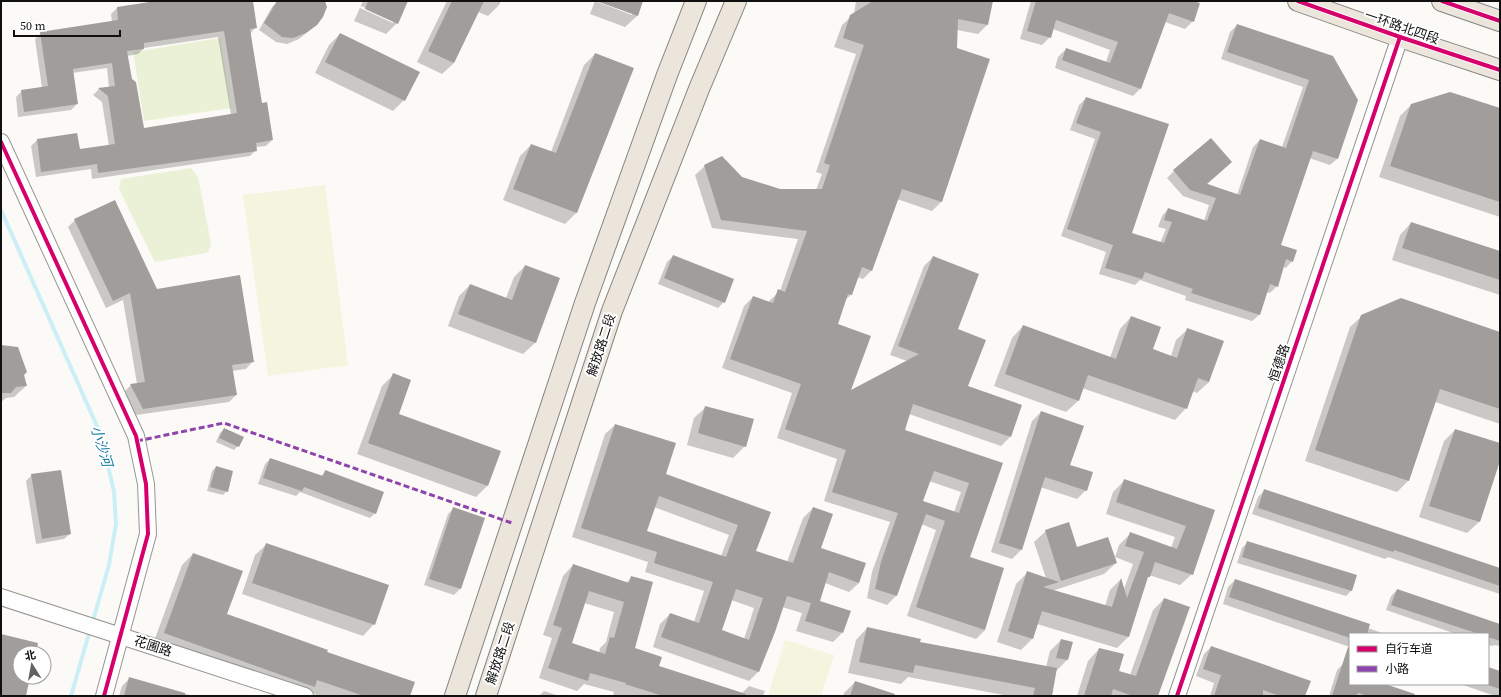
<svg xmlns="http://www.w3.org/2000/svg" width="1501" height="697" viewBox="0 0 1501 697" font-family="'Source Serif 4','Noto Sans SC',serif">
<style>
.green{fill:#eaf1d6}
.pitch{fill:#f3f5df}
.shadow{fill:#0003;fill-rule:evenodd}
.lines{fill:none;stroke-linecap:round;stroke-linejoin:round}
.stream{stroke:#cceef6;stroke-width:4}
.building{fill:#a09d9b;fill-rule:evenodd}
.minor-casing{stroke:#969594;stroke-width:18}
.major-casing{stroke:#848381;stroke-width:22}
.minor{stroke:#fffefe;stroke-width:16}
.major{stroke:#ece5db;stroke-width:20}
.quiet{stroke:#8e44ad;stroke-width:3;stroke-dasharray:6 3;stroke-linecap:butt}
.cycleway-casing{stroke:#fff;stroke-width:6}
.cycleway{stroke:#d6006c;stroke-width:4}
.labels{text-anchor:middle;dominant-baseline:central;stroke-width:4;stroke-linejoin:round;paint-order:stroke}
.street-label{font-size:13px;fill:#101010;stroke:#fff}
.water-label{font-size:14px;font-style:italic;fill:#177ca3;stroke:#fff}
</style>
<rect width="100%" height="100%" fill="#fcfaf6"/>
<g class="green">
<path d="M220,38L231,108L144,121L133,52Z"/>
<path d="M191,168L198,177L211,243L209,251L206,253L155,262L119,189L121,179Z"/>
</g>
<g class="pitch">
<path d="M325,185L348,365L268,376L243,195Z"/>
<path d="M785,640L834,655L821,696H768Z"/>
</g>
<g class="shadow">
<path d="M163,1H252L255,28L250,34L261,104L272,140L266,146L255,147L256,150L250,156L92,179L91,169L36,177L31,146L37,140L76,134L79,150L109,146L102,102L93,95L99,89L109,88L107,68L72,73L77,104L71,110L18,117L16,97L22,91L42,88L35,39L41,33L112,22L111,14L117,8ZM218,37L231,115L143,129L131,79L127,56L138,54L144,48Z"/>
<path d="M278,1H324L316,25L299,39L287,44L276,42L259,30L272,7Z"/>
<path d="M363,1H407L397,23L386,34L354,21ZM361,6L393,20V23L360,8Z"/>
<path d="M447,1H501L499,5L488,16L478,12L454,63L442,74L417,62Z"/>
<path d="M595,1L632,15V13L599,1H642L637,16L625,27L590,14Z"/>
<path d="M856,1H992L987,25L978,34L957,30L941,202L932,211L897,199L872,270L863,279L857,277L851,295L845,300L836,324L849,392L907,361L890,355L924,266L933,257L956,330L967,387L1010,437L1001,446L909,414L903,431L1001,463L969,558L985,630L976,639L907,616L936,530L921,524L896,596L887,605L867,598L872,572L890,522L824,501L837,459L777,438L792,393L722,368L744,306L753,297L769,302L770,300L780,291L798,239L712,228L695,175L705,166L780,190H816L822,174L816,172L856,54L834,47L842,25L854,14ZM929,481L961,492L954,512L922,502Z"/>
<path d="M1031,1H1190L1193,21L1185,29L1165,22L1141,88L1133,96L1055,68L1058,57L1066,49L1106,62L1110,50L1053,29L1050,37L1042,45L1020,39Z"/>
<path d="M1237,25L1332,57L1337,159L1330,165L1309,158L1280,245L1292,261L1286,268L1283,267L1277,286L1270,293L1266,292L1259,315L1252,321L1185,300L1186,296L1140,280L1135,285L1099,274L1106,252L1061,236L1095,139L1070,130L1079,105L1086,98L1167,125L1130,234L1160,243L1166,229L1158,227L1162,216L1168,209L1204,221L1209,205L1183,196L1167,178L1174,171L1237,195L1253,147L1260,140L1282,147L1303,87L1221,59L1230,32Z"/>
<path d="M340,34L404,100L393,111L315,73L329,45Z"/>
<path d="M595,54L632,68L576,213L565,224L503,200L520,156L531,145L551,152L584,65Z"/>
<path d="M1411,105L1500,109V217L1379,177L1400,116Z"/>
<path d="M75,220L156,290L253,361L246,369L232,371L236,395L229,402L136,415L124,392L131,385L137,384L123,300L106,308L68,227Z"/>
<path d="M1411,223L1500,252V295L1392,260L1400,235Z"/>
<path d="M673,256L724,302L718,308L658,284L667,262Z"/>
<path d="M525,266L559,279L535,343L523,354L448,326L459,296L470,285L506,298L514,277Z"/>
<path d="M1362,316L1500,333V424L1435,402L1408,481L1397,492L1305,461L1350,327Z"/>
<path d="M1131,317L1152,350L1171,356L1176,340L1188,329L1209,382L1197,393L1192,391L1186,408L1175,420L1082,388L1078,401L1066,412L994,386L1012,338L1023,326L1110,358L1120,329Z"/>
<path d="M1,346L23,375L26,386L14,397L6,398L1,402Z"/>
<path d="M394,374L397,414L500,451L487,486L476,497L357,454L382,386Z"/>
<path d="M706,407L745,446L733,458L687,445L694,418Z"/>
<path d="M1041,412L1069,465L1086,490L1077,499L1040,487L1021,550L1012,559L991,552L1032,421Z"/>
<path d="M615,425L665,475L769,513L755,552L787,562L803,518L813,508L819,548L859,583L849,592L825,583L819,602L842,633L833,642L796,631L802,613L782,607L758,672L749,681L653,647L660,624L670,614L694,622L704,591L645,572L648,562L572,537L605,434ZM654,507L729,535L721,556L646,532ZM731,600L754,608L744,639L720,630Z"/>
<path d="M224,429L238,446L234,450L216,442L220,433Z"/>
<path d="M1455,430L1500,444V458L1479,522L1467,533L1419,517L1444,441Z"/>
<path d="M270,459L321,476L326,471L375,513L370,518L300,492L296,496L258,484L265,464Z"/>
<path d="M216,467L227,491L223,495L207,491L212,471Z"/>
<path d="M32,475L70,534L64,539L36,544L26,481Z"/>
<path d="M1124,481L1213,511L1192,574L1180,585L1149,575L1146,579L1128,637L1117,648L1037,624L1032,639L1021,650L997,642L1016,584L1027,573L1046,578L1034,542L1046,531L1077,548L1116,563L1104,574L1052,591L1105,606L1110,590L1121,579L1124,589L1133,564L1115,557L1119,545L1131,533L1171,548L1175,537L1106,514L1113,492Z"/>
<path d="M1264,491L1500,569V594L1388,557L1385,559L1252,514L1258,497Z"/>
<path d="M453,509L483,518L460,589L454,595L424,585L448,514Z"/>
<path d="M1248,542L1352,590L1346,596L1237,563L1242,548Z"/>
<path d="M267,544L374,624L363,636L242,594L255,555Z"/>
<path d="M193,554L226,615L326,653L409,696H320L153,644L182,565Z"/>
<path d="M573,565L626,583L632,577L634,648L658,666L742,693L749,686L765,691L763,696H613L614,692L584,684L577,691L539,678L552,638L543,635L563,576ZM584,603L614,612L606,642L600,648L599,653L571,644Z"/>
<path d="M1235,580L1368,628L1385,634H1350V647L1223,604L1228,587Z"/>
<path d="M1397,590L1500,625V646L1494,645L1493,646L1488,645V634H1456L1386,610L1391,596Z"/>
<path d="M1164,599L1157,696H1077L1088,661L1099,649L1118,671L1130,675L1153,610Z"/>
<path d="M867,628L919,643L1046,667L1050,651L1061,640L1071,643L1067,660L1056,671L1051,696H1009L908,677L901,684L848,673L856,640Z"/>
<path d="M1211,647L1304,696H1210L1214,683L1196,676L1204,654Z"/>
<path d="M1343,664L1350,666V684H1382L1417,696H1329L1337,670Z"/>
<path d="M1488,669L1500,673V696H1495L1460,684H1488Z"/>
<path d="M130,678L193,696H119L122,686Z"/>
<path d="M855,682L898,696H843L844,693Z"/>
<path d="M544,691L559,696H539Z"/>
</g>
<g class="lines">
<g class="stream">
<path d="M1,210L100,433L114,491L116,524L109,565L92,624"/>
<path d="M71,696L90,630"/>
</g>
</g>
<g class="building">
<path d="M156,1H253L257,28L250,29L262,103L267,102L273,140L256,143L257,151L98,173L97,164L41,172L37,139L77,133L80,149L115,144L108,96L98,88L115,86L112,63L73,69L78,104L24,112L21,90L48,86L40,32L118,20L117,7ZM224,31L237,113L144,128L136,82L132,79L127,51L144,49V43Z"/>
<path d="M277,1H325L327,7L323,17L317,25L306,33L293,38L282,37L264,23Z"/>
<path d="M368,1H408L398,24L365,9Z"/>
<path d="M452,1H484L454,63L428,51Z"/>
<path d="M600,1H643L638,16L599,2Z"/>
<path d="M873,1H993L988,25L958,19L957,48L990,59L942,202L902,189L872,271L862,267L852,295L848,294L838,324L871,336L851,390L919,354L898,346L933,256L979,274L958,329L986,340L968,386L1022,405L1011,437L913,404L905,430L1003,463L970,557L1004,568L985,630L916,607L945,521L926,514L897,596L875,589L881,562L898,513L832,492L846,450L785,429L801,384L730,359L753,296L773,303L778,289L785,292L807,231L721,220L704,165L722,156L742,177L780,189H822L830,165L824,163L864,45L843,38L850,15ZM934,471L969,483L959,513L923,501Z"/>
<path d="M1036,1H1193L1200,3L1194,22L1169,13L1141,89L1062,60L1066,48L1110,63L1118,42L1056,20L1051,38L1027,31Z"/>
<path d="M1237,24L1333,56L1358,100L1338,159L1313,151L1281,245L1297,250L1293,262L1286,259L1278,287L1270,284L1260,315L1191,293L1193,289L1145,272L1142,279L1105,268L1113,245L1067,229L1101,132L1076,123L1086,97L1169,124L1132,233L1164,243L1172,222L1164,220L1168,208L1207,221L1216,198L1190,190L1173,170L1211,138L1232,162L1207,184L1240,195L1260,139L1286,148L1309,80L1227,52Z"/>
<path d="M340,33L420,72L405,101L325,62Z"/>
<path d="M595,53L634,68L577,213L513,189L531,144L556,153Z"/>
<path d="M1450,92L1500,108V202L1390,166L1411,104Z"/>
<path d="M115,200L157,289L240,275L254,362L232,365L237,395L143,409L130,384L145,382L130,293L113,301L74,219Z"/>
<path d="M1411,222L1500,251V280L1402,248Z"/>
<path d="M673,255L734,279L725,303L664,278Z"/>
<path d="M525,265L560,278L536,343L458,314L470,284L512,300Z"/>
<path d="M1401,298L1500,332V409L1440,389L1409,481L1315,450L1361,315Z"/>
<path d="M1131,316L1161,327L1153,349L1177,358L1187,328L1224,341L1209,382L1198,378L1187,409L1088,375L1079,401L1005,374L1023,325L1116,359Z"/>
<path d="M1,345L18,347L27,372L24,375L27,386L16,387L11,393H1Z"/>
<path d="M393,373L411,380L399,414L501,451L488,486L368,443Z"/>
<path d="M705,406L754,419L746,447L698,433Z"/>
<path d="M1041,411L1084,426L1070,465L1093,472L1087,491L1045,477L1022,550L999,543Z"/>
<path d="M615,424L676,443L666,474L771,512L756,551L793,563L813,507L833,514L821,548L866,563L859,583L829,572L820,601L851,611L843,633L805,621L811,603L787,596L775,632L759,672L661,637L670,613L699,623L713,582L654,563L657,552L581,528ZM659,496L738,525L726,557L647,531ZM736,589L763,598L749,640L722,630Z"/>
<path d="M224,428L244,437L239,447L219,438Z"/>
<path d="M1455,429L1500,443V461L1480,522L1429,506Z"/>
<path d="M270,458L323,476L325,470L384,492L376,514L304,487L302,491L263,478Z"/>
<path d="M216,466L233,471L228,492L210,487Z"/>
<path d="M61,470L71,534L42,539L31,474Z"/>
<path d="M1124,479L1215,510L1193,575L1155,562L1150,577H1148L1129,637L1042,611L1033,639L1008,631L1027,571L1059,582L1043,587L1112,607L1121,578L1127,598L1144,552L1125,546L1130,532L1177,549L1186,526L1116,502Z"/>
<path d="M1264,489L1500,568V586L1394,550L1393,552L1258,508Z"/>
<path d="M453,507L485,518L461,589L429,579Z"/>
<path d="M1069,522L1077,547L1108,537L1117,563L1061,581L1045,530Z"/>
<path d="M1247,541L1357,575L1352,591L1242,557Z"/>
<path d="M266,543L389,585L375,625L252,583Z"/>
<path d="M193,553L243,571L227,614L328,650L327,652L415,682L410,696H364L317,680L315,687L164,633Z"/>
<path d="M573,564L629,583L631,576L653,582L635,648L662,657L659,666L746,694V696H663L625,684L626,683L590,673L588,681L548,668L562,628L553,625ZM589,591L624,602L614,638L610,637L605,654L572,643Z"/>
<path d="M1235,579L1370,624L1367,634H1350V638L1229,597Z"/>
<path d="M1397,589L1500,624V641L1488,637V634H1479L1391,605Z"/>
<path d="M1164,598L1190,607L1158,696H1133L1113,689L1111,696H1084L1099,648L1124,654L1119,671L1136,676Z"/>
<path d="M867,627L921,639L920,642L1057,668L1052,696H1033L1035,688L915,665L913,673L859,662Z"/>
<path d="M1,634L38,643L36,653H20V677H30L26,696H1Z"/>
<path d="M1061,639L1073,642L1068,660L1056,658Z"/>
<path d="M1211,646L1311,681L1305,696H1280L1263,690V696H1214L1221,675L1203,669Z"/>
<path d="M1348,647L1350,648V684H1385L1415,694L1414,696H1368L1358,693L1356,696H1332Z"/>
<path d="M1488,667L1500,671V689L1488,685Z"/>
<path d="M129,677L185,693V696H124Z"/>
<path d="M855,681L895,694L894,696H850Z"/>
</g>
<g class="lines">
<defs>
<g id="minor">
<path d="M1,142L136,436L146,484L148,534L104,696"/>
<path d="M1,597L305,696"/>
<path d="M1177,696L1400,37"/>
</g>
<g id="major">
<path d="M1298,1L1400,37L1500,70"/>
<path d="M1442,1L1500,21"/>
<path d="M455,696L585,303L667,75L696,1"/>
<path d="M486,696L612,311L699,89L736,1"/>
</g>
</defs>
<use href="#minor" class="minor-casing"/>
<use href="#major" class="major-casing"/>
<use href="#minor" class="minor"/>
<use href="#major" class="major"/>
<path class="quiet" d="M137,441L224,423L512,523"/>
<defs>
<g id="cycleway">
<path d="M1298,1L1400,37L1500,70"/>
<path d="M1442,1L1500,21"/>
<path d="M1,142L136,436L146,484L148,534L104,696"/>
<path d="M1177,696L1400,37"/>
</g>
</defs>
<use href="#cycleway" class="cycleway-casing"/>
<use href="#cycleway" class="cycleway"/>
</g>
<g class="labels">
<g class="street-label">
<text transform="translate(1402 27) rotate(19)">一环路北四段</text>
<text transform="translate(601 345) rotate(-72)">解放路二段</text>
<text transform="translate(1279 363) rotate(-71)">恒德路</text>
<text transform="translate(153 646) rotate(18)">花圃路</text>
<text transform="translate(500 653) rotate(-72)">解放路二段</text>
</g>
<g class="water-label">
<text transform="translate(102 446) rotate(73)">小沙河</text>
</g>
</g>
<rect width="1501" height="697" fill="none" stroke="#101010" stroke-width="4"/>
<rect x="1349" y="633" width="140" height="52" fill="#ffffff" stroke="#9f9f9f"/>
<rect x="1357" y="646" width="20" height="6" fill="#d6006c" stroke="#9f9f9f"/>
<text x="1385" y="653" font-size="12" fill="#101010">自行车道</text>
<rect x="1357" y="666" width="20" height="6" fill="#8e44ad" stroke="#9f9f9f"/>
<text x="1385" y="673" font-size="12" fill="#101010">小路</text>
<g transform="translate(32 665) rotate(349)"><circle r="19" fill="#ffffff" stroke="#9f9f9f"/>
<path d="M0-3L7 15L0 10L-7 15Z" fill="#636260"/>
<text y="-6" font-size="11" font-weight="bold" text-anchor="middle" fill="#101010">北</text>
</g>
<path d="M14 30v6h106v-6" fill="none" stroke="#101010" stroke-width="2"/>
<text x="20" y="30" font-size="12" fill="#101010" stroke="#ffffff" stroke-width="3" paint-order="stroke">50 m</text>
</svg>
